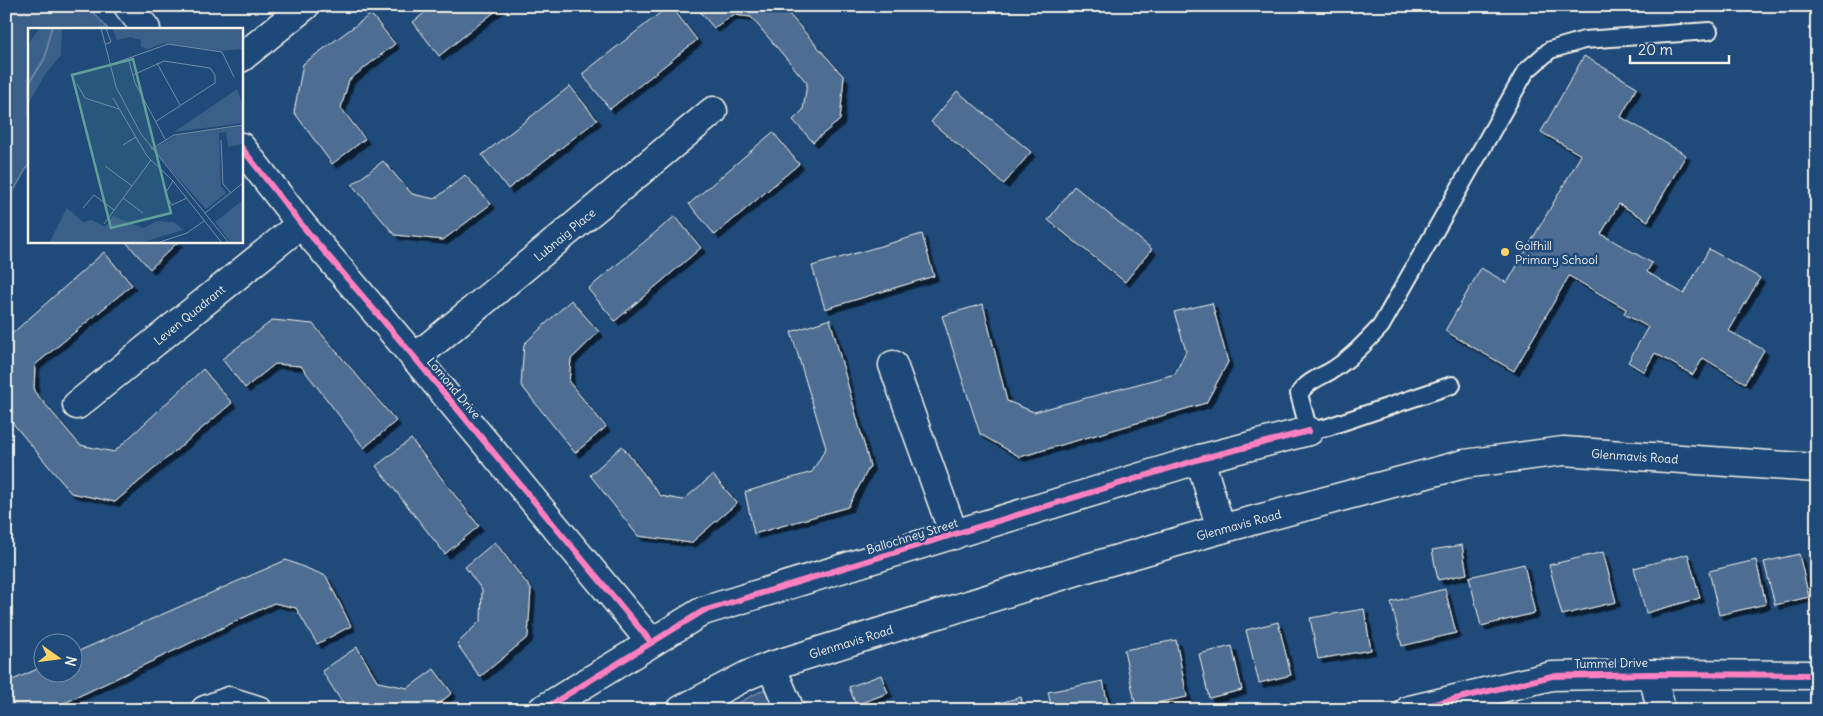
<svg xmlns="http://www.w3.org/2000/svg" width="1823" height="716" viewBox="0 0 1823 716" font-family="Delius,sans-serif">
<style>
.green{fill:#3a5f88;stroke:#97a8b8}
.building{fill:#4d6e92;stroke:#f4f1e8;filter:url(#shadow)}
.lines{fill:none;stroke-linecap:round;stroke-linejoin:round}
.service-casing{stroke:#f4f1e8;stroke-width:20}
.minor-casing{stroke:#f4f1e8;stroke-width:31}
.tertiary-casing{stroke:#f4f1e8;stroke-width:31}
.secondary-casing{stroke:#f4f1e8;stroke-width:31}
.service{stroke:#1f4a7a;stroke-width:16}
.minor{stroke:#1f4a7a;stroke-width:28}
.tertiary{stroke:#1f4a7a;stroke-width:28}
.secondary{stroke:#1f4a7a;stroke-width:28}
.cycleway-casing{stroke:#1f4a7a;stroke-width:9}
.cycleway{stroke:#ff80c0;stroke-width:6}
.poi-dot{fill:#ffd166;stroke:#1f4a7a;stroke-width:2}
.labels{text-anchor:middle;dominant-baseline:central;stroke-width:5;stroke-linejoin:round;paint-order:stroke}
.street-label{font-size:12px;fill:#f4f1e8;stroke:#1f4a7a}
.poi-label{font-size:12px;fill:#f4f1e8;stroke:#1f4a7a;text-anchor:start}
.inset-river{fill:none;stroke:#627e9d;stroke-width:2.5}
.inset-road{fill:none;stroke:#748da6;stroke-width:1}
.view{fill:#5fa199;fill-opacity:0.15;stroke:#5fa199;stroke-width:2.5}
.inset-edge{fill:none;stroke:#f4f1e8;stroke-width:2.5}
</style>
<defs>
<filter id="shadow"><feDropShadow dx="4.5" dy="4.5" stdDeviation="0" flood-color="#0009"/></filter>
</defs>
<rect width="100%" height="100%" fill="#1f4a7a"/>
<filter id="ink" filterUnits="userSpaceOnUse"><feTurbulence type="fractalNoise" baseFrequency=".02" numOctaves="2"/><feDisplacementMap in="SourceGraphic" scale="10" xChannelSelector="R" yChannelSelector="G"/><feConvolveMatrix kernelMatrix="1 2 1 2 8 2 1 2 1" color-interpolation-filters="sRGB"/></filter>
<g filter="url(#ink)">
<g class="green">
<path d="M6,6H88L108,29H29V164L6,205Z"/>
<path d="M771,686L781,710H724Z"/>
</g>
<g class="building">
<path d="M433,6H502L439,56L413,22Z"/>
<path d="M669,6H671L697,40L610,109L582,74Z"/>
<path d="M695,6H782L844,77L840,120L813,142L793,120L803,110L807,83L751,17L733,15L714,28Z"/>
<path d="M371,14L395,44L349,80L341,108L365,139L332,164L294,112L303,64Z"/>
<path d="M1584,56L1637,87L1621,117L1686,155L1648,221L1619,204L1601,234L1652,263L1647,272L1684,294L1709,249L1760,278L1729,331L1764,350L1745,383L1703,358L1693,375L1655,353L1644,372L1628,362L1648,327L1624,314L1626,309L1569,276L1514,371L1445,331L1481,268L1507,283L1581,155L1541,132Z"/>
<path d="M570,86L597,120L508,189L482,155Z"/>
<path d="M957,91L1031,152L1004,184L931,122Z"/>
<path d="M773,132L799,164L715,235L689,204Z"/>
<path d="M383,161L412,194L435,199L465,175L491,204L443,240L395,235L352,185Z"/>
<path d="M1074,186L1152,249L1125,282L1048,220Z"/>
<path d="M675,216L701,248L615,321L588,289Z"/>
<path d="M922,234L934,276L825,309L812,266Z"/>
<path d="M125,241H179L150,269Z"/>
<path d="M104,252L132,285L35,365L34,391L80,445L114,452L203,369L232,403L115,502L71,493L6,415V339Z"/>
<path d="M571,300L599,332L571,359L569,382L606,427L575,453L521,385L524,344Z"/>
<path d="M1212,303L1228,362L1206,403L1020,457L980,434L942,316L983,304L1007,401L1034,412L1175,374L1186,351L1174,312Z"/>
<path d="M830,319L870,466L848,507L754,534L745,492L812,472L826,448L791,332Z"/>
<path d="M273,320L313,324L396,421L364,448L301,366L275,364L245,388L222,359Z"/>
<path d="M411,439L479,526L445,554L376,466Z"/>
<path d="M622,446L661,496L683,500L713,475L737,503L691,543L638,536L590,475Z"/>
<path d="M495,542L531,589L528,637L480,677L457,644L481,620L482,590L465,567Z"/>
<path d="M1462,545L1467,574L1438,580L1432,550Z"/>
<path d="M1603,552L1616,602L1562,615L1549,565Z"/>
<path d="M1688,554L1700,598L1646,613L1634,568Z"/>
<path d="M1799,554L1809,597L1775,605L1764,562Z"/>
<path d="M286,560L326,576L351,626L317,644L296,608L274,603L50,710H6V683L42,667V674H72V654Z"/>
<path d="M1756,560L1766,604L1719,615L1709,571Z"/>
<path d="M1524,564L1535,613L1481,626L1469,577Z"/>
<path d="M1445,589L1456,633L1402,646L1391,602Z"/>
<path d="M1364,609L1371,650L1318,659L1310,618Z"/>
<path d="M1278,622L1291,675L1259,683L1246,630Z"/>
<path d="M1176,640L1187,697L1136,707L1124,650Z"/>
<path d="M1232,646L1242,690L1209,698L1199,654Z"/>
<path d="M357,647L378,682L408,688L434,669L452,693L431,710H347L322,671Z"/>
<path d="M881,675L888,693L856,705L849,687Z"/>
<path d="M1103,681L1109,710H1052L1048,692Z"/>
<path d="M1021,697L1024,710H974Z"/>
</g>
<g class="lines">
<defs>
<path id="service" d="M1452,385L1328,427L1309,431L1299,394C1307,381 1321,377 1334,369C1352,357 1366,342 1381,326L1526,71L1550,50L1584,40L1709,31"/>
<g id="minor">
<path d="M128,6L146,29"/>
<path d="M241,58L305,6"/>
<path d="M241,147L301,224L415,358L651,642"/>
<path id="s1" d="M415,358L713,111"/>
<path d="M893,365L954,535"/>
<path id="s2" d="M77,405L301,224"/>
<path d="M1200,459L1221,529"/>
<path d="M1653,674L1661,710"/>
<path d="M205,710L229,701L258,710"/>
<path d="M542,710L703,611L1200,459L1309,431"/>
<path d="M1409,710L1552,676L1653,674L1817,675"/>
</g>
<path id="tertiary" d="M771,666L790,710"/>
<g id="secondary">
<path id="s3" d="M681,710L748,675L771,666L1087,568L1221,529L1464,464L1563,451L1817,468"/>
</g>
</defs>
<use href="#service" class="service-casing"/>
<use href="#minor" class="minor-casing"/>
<use href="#tertiary" class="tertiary-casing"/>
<use href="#secondary" class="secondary-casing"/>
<use href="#service" class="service"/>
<use href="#minor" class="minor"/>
<use href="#tertiary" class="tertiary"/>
<use href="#secondary" class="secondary"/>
<defs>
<g id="cycleway">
<path d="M241,147L301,224L415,358L651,642"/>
<path d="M542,710L703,611L1200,459L1309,431"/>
<path d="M1409,710L1552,676L1653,674L1817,675"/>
</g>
</defs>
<use href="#cycleway" class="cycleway-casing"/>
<use href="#cycleway" class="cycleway"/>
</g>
</g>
<circle class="poi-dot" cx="1505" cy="252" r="5"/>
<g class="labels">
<g class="street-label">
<text stroke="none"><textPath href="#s1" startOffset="194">Lubnaig Place</textPath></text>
<text stroke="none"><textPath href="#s2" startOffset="144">Leven Quadrant</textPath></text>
<text transform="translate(454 388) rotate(50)">Lomond Drive</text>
<text stroke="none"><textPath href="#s3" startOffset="994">Glenmavis Road</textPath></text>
<text stroke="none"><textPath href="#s3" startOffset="589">Glenmavis Road</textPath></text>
<text transform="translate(912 536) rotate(-17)">Ballochney Street</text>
<text stroke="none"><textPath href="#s3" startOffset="184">Glenmavis Road</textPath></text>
<text transform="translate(1611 663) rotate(-1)">Tummel Drive</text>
</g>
<g class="poi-label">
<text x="1515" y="245">Golfhill<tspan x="1515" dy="14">Primary School</tspan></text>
</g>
</g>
<g transform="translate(28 28)">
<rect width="215" height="215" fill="#1f4a7a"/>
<path d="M12,0H34L33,27L18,45L0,76V16ZM84,0H215V21L193,23L136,15L120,21L113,19V12L102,9L89,12ZM209,61L215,78V95L146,104ZM215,97V116L200,119L198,104L191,105L193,158L198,165L178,181L124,121L149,107ZM215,172V215H203L187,194ZM39,180L55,194L64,192L77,199L85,188L115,200L129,193L146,194L155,202L112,215H21Z" fill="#3a5f88"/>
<path class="inset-river" d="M0,56L16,30L25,0"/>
<path class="inset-road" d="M73,0L88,59L113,106L201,215M78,16L83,14L78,0M101,33L107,55L137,111M129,35L152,77M84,36L140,16L194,24L206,49M105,47L136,33L182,40L187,47V55L127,94M49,56L57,70L91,81M85,70L119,128L145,153L194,215M193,112L195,156L203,165M95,117L108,109M123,121L146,107L215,97M77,138L104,158M145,153L137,166L144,177L159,170M95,170L115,185M55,180L66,167L86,182M177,185L215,155M76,196L123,132M129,215L159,205L176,193"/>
<path class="view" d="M105,31L143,185L83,200L44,47Z"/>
<rect width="215" height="215" class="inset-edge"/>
</g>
<rect width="1823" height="716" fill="none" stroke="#1f4a7a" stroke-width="25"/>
<rect x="12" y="12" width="1798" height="691" fill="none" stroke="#f4f1e8" stroke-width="2" filter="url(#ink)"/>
<g transform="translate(58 658) rotate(104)"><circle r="24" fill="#1f4a7a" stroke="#748da6"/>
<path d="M0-4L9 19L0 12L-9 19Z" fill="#ffd166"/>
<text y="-8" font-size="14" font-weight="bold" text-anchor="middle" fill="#f4f1e8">N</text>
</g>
<path d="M1630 55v8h99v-8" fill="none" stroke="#f4f1e8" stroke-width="2.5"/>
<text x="1638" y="55" font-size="15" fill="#f4f1e8" stroke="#1f4a7a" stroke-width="4" paint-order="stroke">20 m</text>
</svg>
